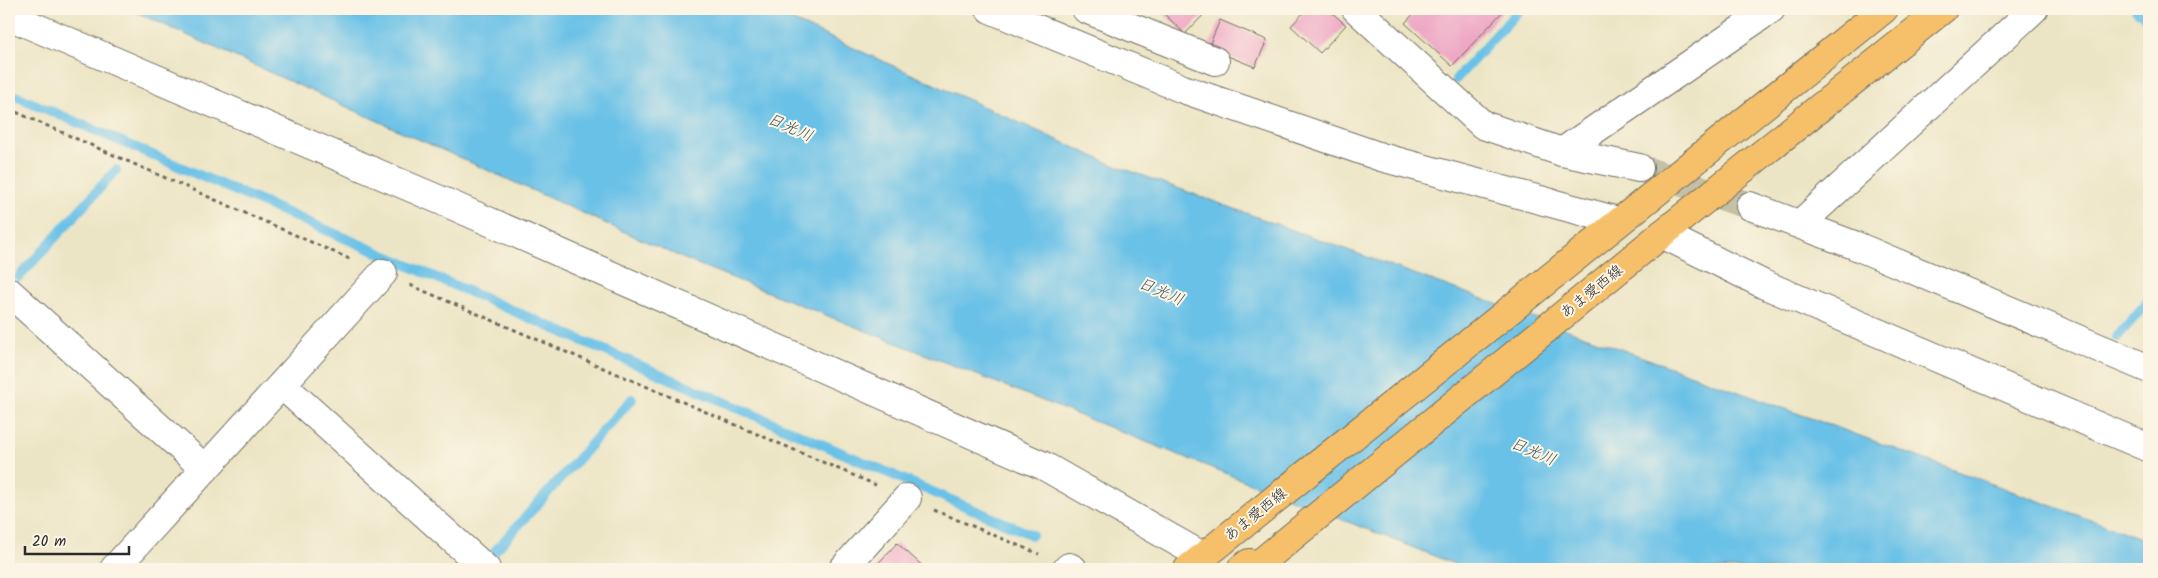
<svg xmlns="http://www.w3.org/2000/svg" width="2158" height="578" viewBox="0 0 2158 578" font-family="Kalam,'Klee One',sans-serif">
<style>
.water{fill:#6ac1e7;stroke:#4a7689}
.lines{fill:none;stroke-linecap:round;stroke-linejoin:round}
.stream{stroke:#6ac1e7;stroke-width:10}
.building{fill:#eea7c4}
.minor-tunnel{stroke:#c5c0a6;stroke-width:28;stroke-dasharray:28 14;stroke-linecap:butt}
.minor-casing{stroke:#6f6c61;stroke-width:30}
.primary-casing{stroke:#6f6c61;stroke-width:30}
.path{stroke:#6f6c61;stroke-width:3;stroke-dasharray:4 4;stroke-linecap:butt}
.minor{stroke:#fff;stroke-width:28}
.primary{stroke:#f6c06b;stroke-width:28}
.labels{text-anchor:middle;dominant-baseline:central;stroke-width:4;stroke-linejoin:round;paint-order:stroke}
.street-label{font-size:15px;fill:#2b2b2b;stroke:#fcf5e5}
.water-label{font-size:16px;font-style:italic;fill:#3e5863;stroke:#fcf5e5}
</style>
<rect width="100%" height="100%" fill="#fcf5e5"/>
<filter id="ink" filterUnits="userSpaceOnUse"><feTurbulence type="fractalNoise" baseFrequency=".02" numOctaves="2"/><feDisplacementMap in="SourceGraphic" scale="10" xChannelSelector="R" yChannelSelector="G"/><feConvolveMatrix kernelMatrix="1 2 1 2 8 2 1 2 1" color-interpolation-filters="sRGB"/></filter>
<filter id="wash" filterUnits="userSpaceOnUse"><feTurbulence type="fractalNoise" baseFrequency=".0096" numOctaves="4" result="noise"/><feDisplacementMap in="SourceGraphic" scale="20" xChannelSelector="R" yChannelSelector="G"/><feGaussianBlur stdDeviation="1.12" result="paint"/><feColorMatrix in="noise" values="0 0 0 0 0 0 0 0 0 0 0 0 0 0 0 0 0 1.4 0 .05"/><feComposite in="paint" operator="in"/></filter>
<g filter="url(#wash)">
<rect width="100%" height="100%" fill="#ece5c5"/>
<path class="water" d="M129,9H767L1111,164L2149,541V569H1467L687,260Z"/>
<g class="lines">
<g class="stream">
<path d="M2136,9L2149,21"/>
<path d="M1456,79L1520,9"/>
<path d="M9,93L1032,535"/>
<path d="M19,277L116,170"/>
<path d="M2117,337L2149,300"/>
<path d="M495,551L632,399"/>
</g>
</g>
<g id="blocks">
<g class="building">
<path d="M1159,9H1209L1185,34Z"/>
<path d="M1307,9H1328L1346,25L1320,53L1291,26Z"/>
<path d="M1418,9H1505L1452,66L1405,23Z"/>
<path d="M1220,20L1267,40L1255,67L1208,48Z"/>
<path d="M897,543L926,569H873Z"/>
</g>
</g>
</g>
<g filter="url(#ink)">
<use href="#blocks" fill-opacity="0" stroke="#6f6c61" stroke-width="1"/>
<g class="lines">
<path class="minor-tunnel" d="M1639,168L1750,206"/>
<defs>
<g id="minor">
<path d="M990,9L1183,89L1381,157L1618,221"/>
<path d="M1086,9L1215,61"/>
<path d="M1356,9L1483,125L1562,152L1639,168"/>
<path d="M9,16L447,203L1044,466L1204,557"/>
<path d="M1562,152L1771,9"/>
<path d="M1750,206L1854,245L2149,369"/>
<path d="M1800,224L2034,9"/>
<path d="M1662,234L1763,284L2149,448"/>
<path d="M9,292L205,469"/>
<path d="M282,385L486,569"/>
<path d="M114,569L383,273"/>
<path d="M843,569L907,498"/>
<path d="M1067,569L1069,567L1073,569"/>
</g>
<g id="primary">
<path d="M1188,569L1884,9"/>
<path d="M1241,569L1249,563L1259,564L1662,234L1943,9"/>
</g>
</defs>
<use href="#minor" class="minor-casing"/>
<use href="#primary" class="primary-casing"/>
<g class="path">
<path d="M9,109L352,260"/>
<path d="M410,285L876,485"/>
<path d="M934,510L1039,554"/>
</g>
<use href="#minor" class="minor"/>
<use href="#primary" class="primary"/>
</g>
</g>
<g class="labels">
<g class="street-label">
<text transform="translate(1592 292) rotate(-39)">あま愛西線</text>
<text transform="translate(1256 515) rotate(-39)">あま愛西線</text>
</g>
<g class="water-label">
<text transform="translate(790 128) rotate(24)">日光川</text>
<text transform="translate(1161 292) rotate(23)">日光川</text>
<text transform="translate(1533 452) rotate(23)">日光川</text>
</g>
</g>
<rect width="2158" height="578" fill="none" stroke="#fcf5e5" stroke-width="30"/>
<path d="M25 546v8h104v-8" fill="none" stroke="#2b2b2b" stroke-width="2.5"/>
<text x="32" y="546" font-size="15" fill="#2b2b2b" stroke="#fcf5e5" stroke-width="4" paint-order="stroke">20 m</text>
</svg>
